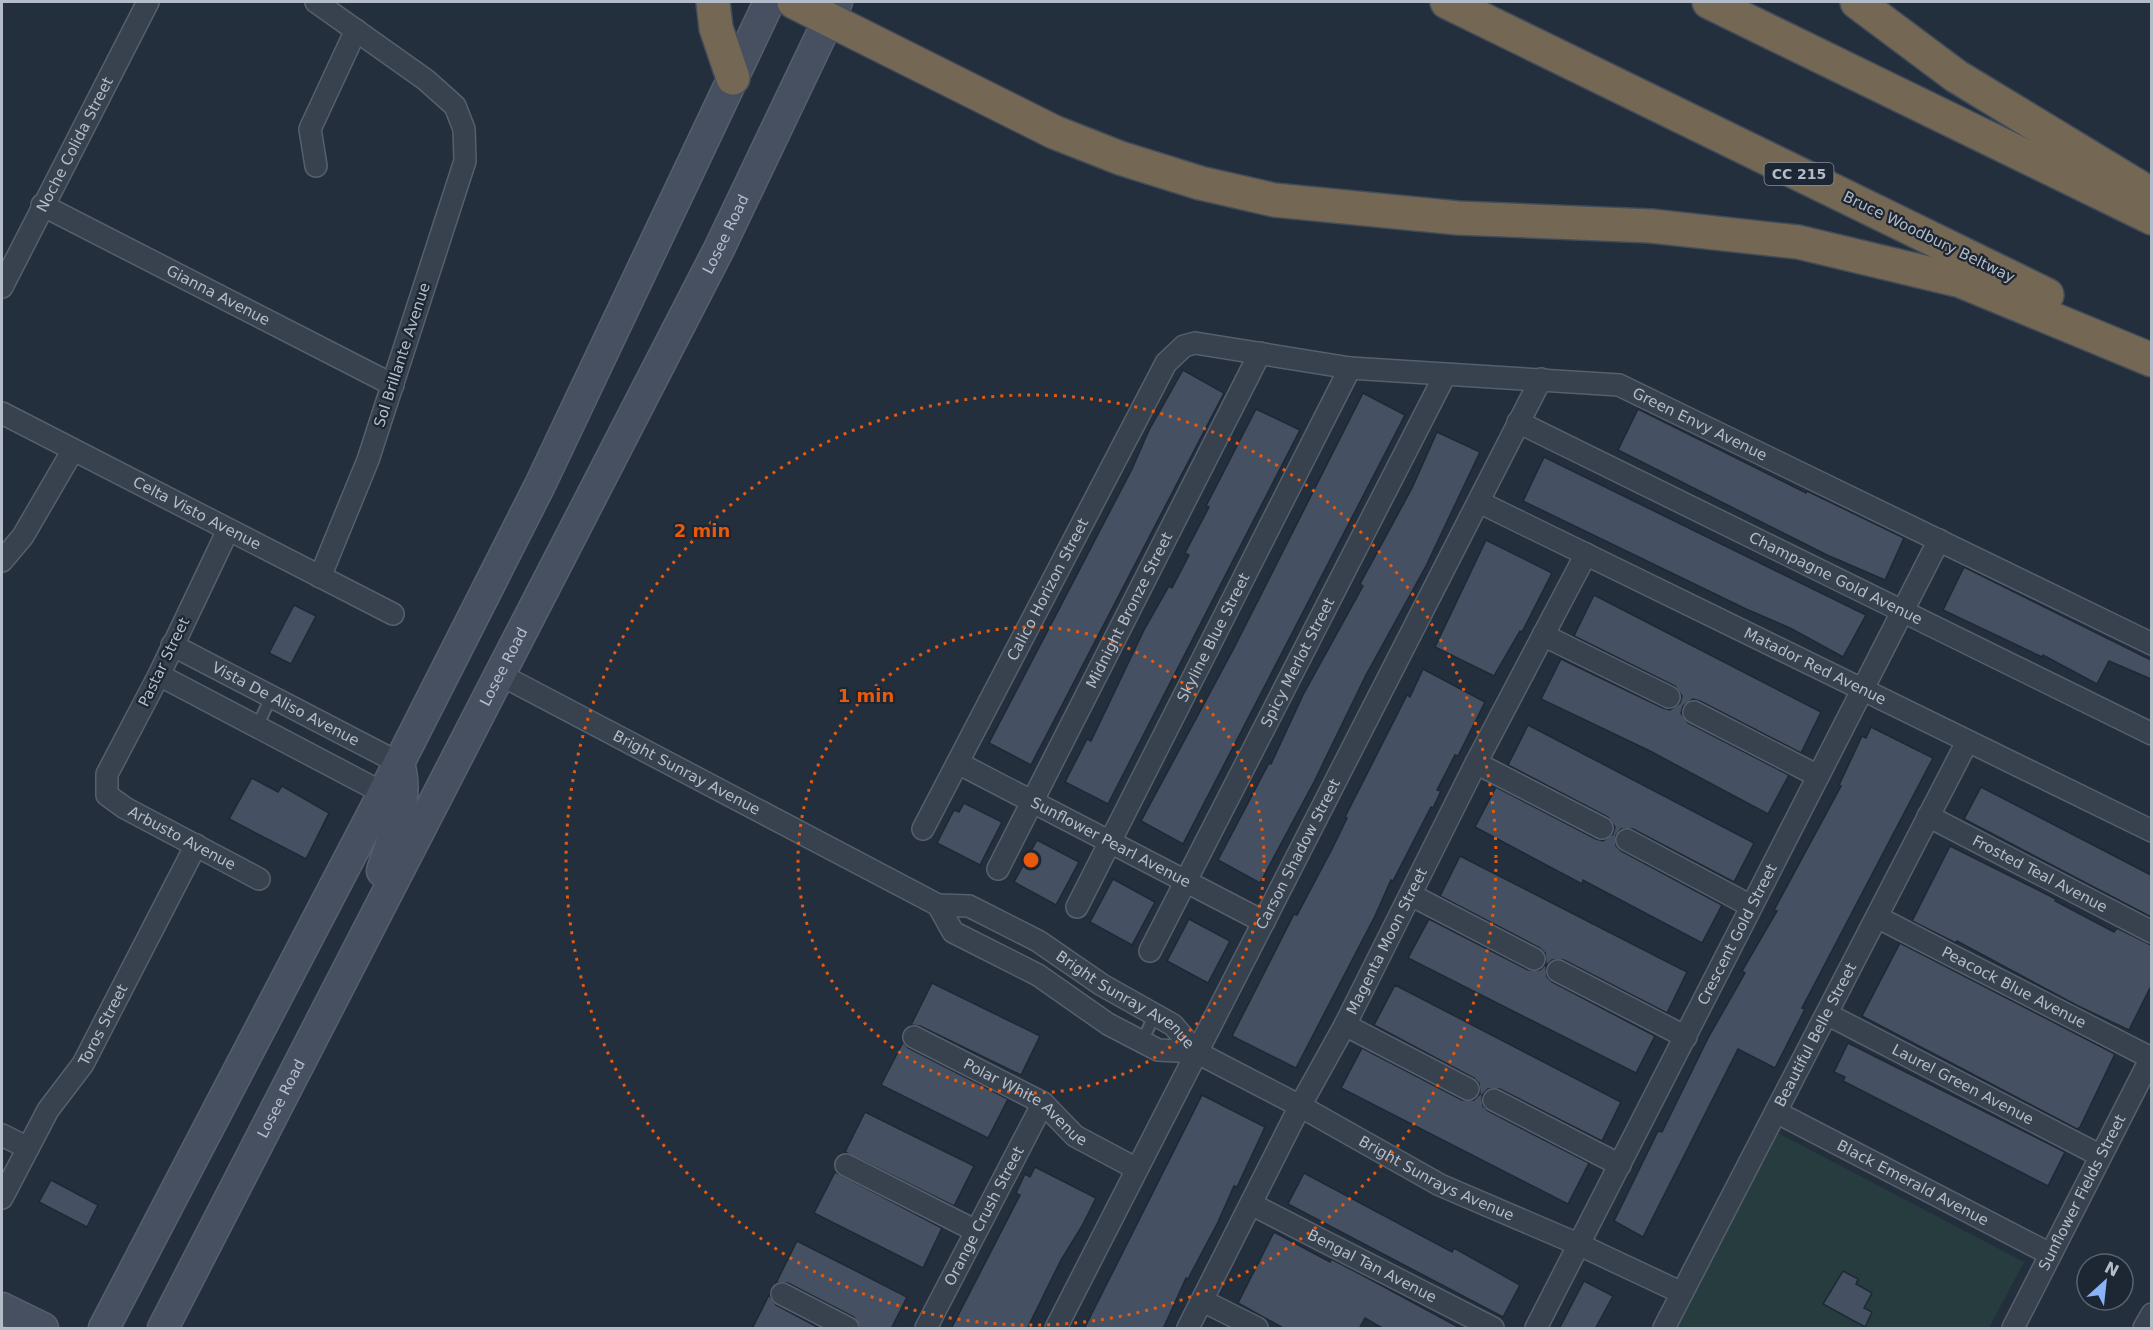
<svg xmlns="http://www.w3.org/2000/svg" width="2153" height="1330" viewBox="0 0 2153 1330" font-family="'DejaVu Sans',sans-serif">
<style>
.green{fill:#263c3f}
.building{fill:#455162;stroke:#1f2835;stroke-width:1.5}
.lines{fill:none;stroke-linecap:round;stroke-linejoin:round}
.lane-casing{stroke:#565f6c;stroke-width:14}
.street-casing{stroke:#565f6c;stroke-width:24}
.secondary-casing{stroke:#565f6c;stroke-width:33}
.highway-casing{stroke:#434c59;stroke-width:36}
.lane{stroke:#38414e;stroke-width:10}
.street{stroke:#38414e;stroke-width:21}
.secondary{stroke:#465061;stroke-width:30}
.highway{stroke:#746855;stroke-width:33}
.ring{fill:none;stroke:#e8590c;stroke-width:3;stroke-dasharray:3 6}
.labels{text-anchor:middle;dominant-baseline:central;stroke-width:4.5;stroke-linejoin:round;paint-order:stroke}
.shield{fill:#1d2633;stroke:#878f9c;stroke-width:1.5}
.shield-label{font-size:14px;font-weight:bold;fill:#b4bcc9}
.street-label{font-size:15px;fill:#b4bcc9;stroke:#1d2633}
.centre{fill:#e8590c;stroke:#1d2633;stroke-width:3}
.ring-label{font-size:18px;text-anchor:middle;font-weight:bold;fill:#e8590c;stroke:#1d2633;stroke-width:4.5;stroke-linejoin:round;paint-order:stroke}
</style>
<rect width="100%" height="100%" fill="#242f3e"/>
<path class="green" d="M1774,1131L2024,1262L1989,1328H1672Z"/>
<g class="building">
<path d="M1183,370L1224,393L1031,765L989,743L1132,469L1149,430Z"/>
<path d="M1363,393L1405,415L1183,844L1141,821L1234,648Z"/>
<path d="M1256,409L1300,430L1108,804L1065,782L1087,739L1091,741L1144,630L1169,586L1172,588L1189,555L1185,553L1209,507L1206,506Z"/>
<path d="M1638,409L1806,493L1807,491L1904,538L1885,580L1827,555L1618,450Z"/>
<path d="M1437,432L1480,452L1426,566L1366,675L1314,782L1260,883L1218,860L1269,763L1271,764L1303,695L1363,586L1360,584L1412,488Z"/>
<path d="M1544,457L1866,615L1843,657L1790,628L1746,609L1523,501Z"/>
<path d="M1486,540L1552,573L1522,632L1520,631L1494,676L1435,647Z"/>
<path d="M1964,567L2151,660V679L2109,661L2097,684L2043,655L2042,657L1943,610Z"/>
<path d="M1594,595L1821,712L1801,753L1700,701L1693,699L1683,706L1681,713L1688,723L1789,775L1768,814L1650,751L1541,699L1561,659L1663,708L1670,710L1680,703L1682,696L1675,686L1574,636Z"/>
<path d="M294,605L316,616L291,664L269,653Z"/>
<path d="M1423,669L1485,702L1458,756L1455,755L1437,790L1441,791L1433,808L1431,807L1393,881L1391,880L1375,916L1296,1068L1232,1036L1294,914L1297,915L1332,849L1347,818L1345,817L1407,695L1410,697Z"/>
<path d="M1528,725L1754,843L1734,882L1633,829H1621L1616,835V846L1621,851L1722,905L1702,943L1583,880L1582,884L1475,827L1496,787L1596,839L1603,841L1613,834L1615,827L1608,817L1508,765Z"/>
<path d="M1871,727L1933,758L1802,1008L1805,1009L1775,1068L1738,1049L1643,1237L1614,1221L1658,1131L1662,1132L1708,1038L1745,973L1742,971L1777,911L1774,910L1841,786L1839,785L1862,736L1866,738Z"/>
<path d="M252,778L278,792L282,786L329,813L306,859L229,819Z"/>
<path d="M1981,787L2151,875V917L1964,819Z"/>
<path d="M964,803L1002,822L980,865L937,843L954,810L959,812Z"/>
<path d="M1037,840L1079,862L1056,905L1014,882Z"/>
<path d="M1950,846L2056,899L2055,901L2114,932L2117,928L2151,945V986L2129,1030L2078,1006L1957,941L1956,943L1912,921Z"/>
<path d="M1460,856L1687,972L1667,1013L1564,960H1552L1546,966L1547,977L1552,982L1655,1036L1636,1073L1408,958L1429,919L1528,970H1540L1546,964L1545,953L1540,948L1440,896Z"/>
<path d="M1113,879L1155,902L1132,945L1090,922Z"/>
<path d="M1189,919L1230,941L1208,983L1167,961Z"/>
<path d="M1900,943L2115,1054L2080,1127L2077,1129L1862,1016Z"/>
<path d="M932,983L1040,1036L1021,1075L920,1026L911,1025Z"/>
<path d="M1395,985L1621,1102L1602,1141L1500,1089H1488L1482,1095L1483,1106L1488,1111L1589,1163L1568,1204L1341,1088L1362,1048L1462,1100H1474L1480,1094L1479,1083L1474,1078L1374,1025Z"/>
<path d="M903,1042L908,1048L1008,1099L988,1138L881,1085Z"/>
<path d="M1848,1043L2065,1152L2048,1186L1843,1081L1845,1077L1834,1072Z"/>
<path d="M1202,1095L1265,1127L1237,1187L1234,1186L1218,1222L1188,1279L1186,1278L1163,1329H1084Z"/>
<path d="M865,1112L974,1166L954,1206L845,1152Z"/>
<path d="M1035,1167L1096,1198L1082,1226L1061,1260L1027,1329H951L1020,1195L1016,1193L1025,1174L1030,1177Z"/>
<path d="M835,1172L942,1228L923,1268L814,1213Z"/>
<path d="M1304,1173L1452,1252L1454,1248L1520,1285L1503,1317L1288,1204Z"/>
<path d="M51,1180L98,1205L87,1227L39,1202Z"/>
<path d="M1274,1232L1330,1262L1331,1259L1362,1275L1462,1329H1384L1365,1318L1359,1329H1285L1238,1303Z"/>
<path d="M797,1241L907,1297L891,1329H861L854,1317L788,1283H776Z"/>
<path d="M1843,1271L1858,1279L1856,1284L1872,1293L1864,1308L1872,1312L1865,1327L1823,1304Z"/>
<path d="M1584,1281L1613,1296L1595,1329H1559Z"/>
<path d="M769,1295L776,1305L821,1329H752Z"/>
</g>
<g class="lines">
<defs>
<g id="lane">
<path d="M257,727L271,697"/>
<path d="M1142,1042L1154,1016"/>
</g>
<g id="street">
<path d="M316,2L426,80L455,106L464,129L465,161L368,460L320,577"/>
<path d="M316,166L310,129L356,30"/>
<path id="s1" d="M42,205L393,385"/>
<path id="s2" d="M2,287L148,2"/>
<path id="s3" d="M2,413L393,614"/>
<path id="s4" d="M1518,422L2152,734"/>
<path id="s5" d="M1479,502L2152,831"/>
<path id="s6" d="M228,530L159,675L107,774V795L125,808L259,879"/>
<path d="M2,561L23,536L73,450"/>
<path d="M1543,635L1669,697"/>
<path id="s7" d="M172,645L399,763"/>
<path id="s8" d="M499,674L938,905L969,906L1038,941L1102,985L1173,1025L1196,1052L1300,1106L1440,1185L1580,1245L1682,1293"/>
<path d="M159,675L383,793"/>
<path d="M1694,712L1818,776"/>
<path id="s9" d="M958,763L1264,922"/>
<path d="M1476,763L1602,828"/>
<path id="s10" d="M1928,816L2152,932"/>
<path id="s11" d="M923,829L1166,363L1184,346L1195,343L1350,368L1619,385L2152,644"/>
<path d="M1627,840L1751,906"/>
<path id="s12" d="M998,869L1260,353"/>
<path d="M1411,895L1534,959"/>
<path d="M938,905L953,932L1038,975L1108,1024L1158,1050L1196,1052"/>
<path id="s13" d="M1077,907L1350,368"/>
<path id="s14" d="M1877,917L2151,1058"/>
<path id="s15" d="M1150,951L1445,375"/>
<path d="M1558,971L1686,1037"/>
<path id="s16" d="M1827,1014L2099,1155"/>
<path d="M1345,1025L1468,1089"/>
<path id="s17" d="M914,1037L1043,1103L1075,1136L1135,1168"/>
<path d="M1494,1100L1620,1165"/>
<path id="s18" d="M1776,1112L2050,1254"/>
<path d="M2,1135L28,1148"/>
<path d="M846,1165L976,1231"/>
<path id="s19" d="M2,1198L48,1110L83,1064L196,845"/>
<path id="s20" d="M1251,1204L1493,1328"/>
<path d="M782,1294L848,1328"/>
<path d="M1203,1301L1257,1328"/>
<path id="s21" d="M926,1328L1043,1103"/>
<path id="s22" d="M1056,1328L1541,379"/>
<path id="s23" d="M1188,1328L1300,1106L1345,1025L1476,763L1586,554"/>
<path id="s24" d="M1536,1328L1939,540"/>
<path id="s25" d="M1664,1328L1967,742"/>
<path id="s26" d="M2013,1328L2152,1056"/>
<path d="M2144,1328L2152,1314"/>
</g>
<g id="secondary">
<path d="M382,871C393,836 410,800 399,763"/>
<path d="M2,1308L43,1328"/>
<path d="M104,1328L399,763L540,485L769,2"/>
<path id="s27" d="M163,1328L719,249L837,2"/>
</g>
<g id="highway">
<path d="M713,2L716,28L733,78"/>
<path d="M794,2L1054,132L1120,158L1200,183L1274,200L1458,218L1651,226L1798,242L1961,281L2152,360"/>
<path d="M1447,2L2047,295"/>
<path d="M1709,2L2152,218"/>
<path d="M1857,2L1956,76L2152,195"/>
</g>
</defs>
<use href="#lane" class="lane-casing"/>
<use href="#street" class="street-casing"/>
<use href="#secondary" class="secondary-casing"/>
<use href="#highway" class="highway-casing"/>
<use href="#lane" class="lane"/>
<use href="#street" class="street"/>
<use href="#secondary" class="secondary"/>
<use href="#highway" class="highway"/>
</g>
<g class="ring">
<circle cx="1031" cy="860" r="233"/>
<circle cx="1031" cy="860" r="465"/>
</g>
<g class="labels">
<rect class="shield" x="1764.5" y="163" width="69" height="22" rx="4.5"/>
<g class="shield-label">
<text x="1799" y="174">CC 215</text>
</g>
<g class="street-label">
<text stroke="none"><textPath href="#s2" startOffset="160">Noche Colida Street</textPath></text>
<text stroke="none"><textPath href="#s27" startOffset="1230">Losee Road</textPath></text>
<text transform="translate(1929 237) rotate(26)">Bruce Woodbury Beltway</text>
<text stroke="none"><textPath href="#s1" startOffset="198">Gianna Avenue</textPath></text>
<text transform="translate(402 355) rotate(-72)">Sol Brillante Avenue</text>
<text stroke="none"><textPath href="#s11" startOffset="1078">Green Envy Avenue</textPath></text>
<text stroke="none"><textPath href="#s3" startOffset="219">Celta Visto Avenue</textPath></text>
<text stroke="none"><textPath href="#s4" startOffset="354">Champagne Gold Avenue</textPath></text>
<text stroke="none"><textPath href="#s11" startOffset="270">Calico Horizon Street</textPath></text>
<text stroke="none"><textPath href="#s12" startOffset="290">Midnight Bronze Street</textPath></text>
<text stroke="none"><textPath href="#s13" startOffset="302">Skyline Blue Street</textPath></text>
<text transform="translate(164 662) rotate(-64)">Pastar Street</text>
<text stroke="none"><textPath href="#s15" startOffset="324">Spicy Merlot Street</textPath></text>
<text stroke="none"><textPath href="#s27" startOffset="744">Losee Road</textPath></text>
<text stroke="none"><textPath href="#s5" startOffset="374">Matador Red Avenue</textPath></text>
<text stroke="none"><textPath href="#s7" startOffset="128">Vista De Aliso Avenue</textPath></text>
<text stroke="none"><textPath href="#s8" startOffset="212">Bright Sunray Avenue</textPath></text>
<text stroke="none"><textPath href="#s6" startOffset="380">Arbusto Avenue</textPath></text>
<text stroke="none"><textPath href="#s9" startOffset="172">Sunflower Pearl Avenue</textPath></text>
<text stroke="none"><textPath href="#s22" startOffset="532">Carson Shadow Street</textPath></text>
<text stroke="none"><textPath href="#s10" startOffset="126">Frosted Teal Avenue</textPath></text>
<text stroke="none"><textPath href="#s24" startOffset="442">Crescent Gold Street</textPath></text>
<text stroke="none"><textPath href="#s23" startOffset="435">Magenta Moon Street</textPath></text>
<text stroke="none"><textPath href="#s14" startOffset="154">Peacock Blue Avenue</textPath></text>
<text stroke="none"><textPath href="#s8" startOffset="710">Bright Sunray Avenue</textPath></text>
<text stroke="none"><textPath href="#s19" startOffset="201">Toros Street</textPath></text>
<text stroke="none"><textPath href="#s25" startOffset="330">Beautiful Belle Street</textPath></text>
<text stroke="none"><textPath href="#s16" startOffset="153">Laurel Green Avenue</textPath></text>
<text stroke="none"><textPath href="#s27" startOffset="258">Losee Road</textPath></text>
<text stroke="none"><textPath href="#s17" startOffset="130">Polar White Avenue</textPath></text>
<text stroke="none"><textPath href="#s8" startOffset="1071">Bright Sunrays Avenue</textPath></text>
<text stroke="none"><textPath href="#s18" startOffset="154">Black Emerald Avenue</textPath></text>
<text stroke="none"><textPath href="#s26" startOffset="152">Sunflower Fields Street</textPath></text>
<text stroke="none"><textPath href="#s21" startOffset="126">Orange Crush Street</textPath></text>
<text stroke="none"><textPath href="#s20" startOffset="136">Bengal Tan Avenue</textPath></text>
</g>
</g>
<circle cx="1031" cy="860" r="9" class="centre"/>
<g class="ring-label">
<text x="702" y="537">2 min</text>
<text x="866" y="702">1 min</text>
</g>
<rect width="2153" height="1330" fill="none" stroke="#b4bcc9" stroke-width="6"/>
<g transform="translate(2105 1282) rotate(27)"><circle r="28" fill="#1d2633" stroke="#59626f" stroke-width="1.5"/>
<path d="M0-4.5L10 22L0 15L-10 22Z" fill="#8ab4f8"/>
<text y="-9" font-size="16" font-weight="bold" text-anchor="middle" fill="#b4bcc9">N</text>
</g>
</svg>
